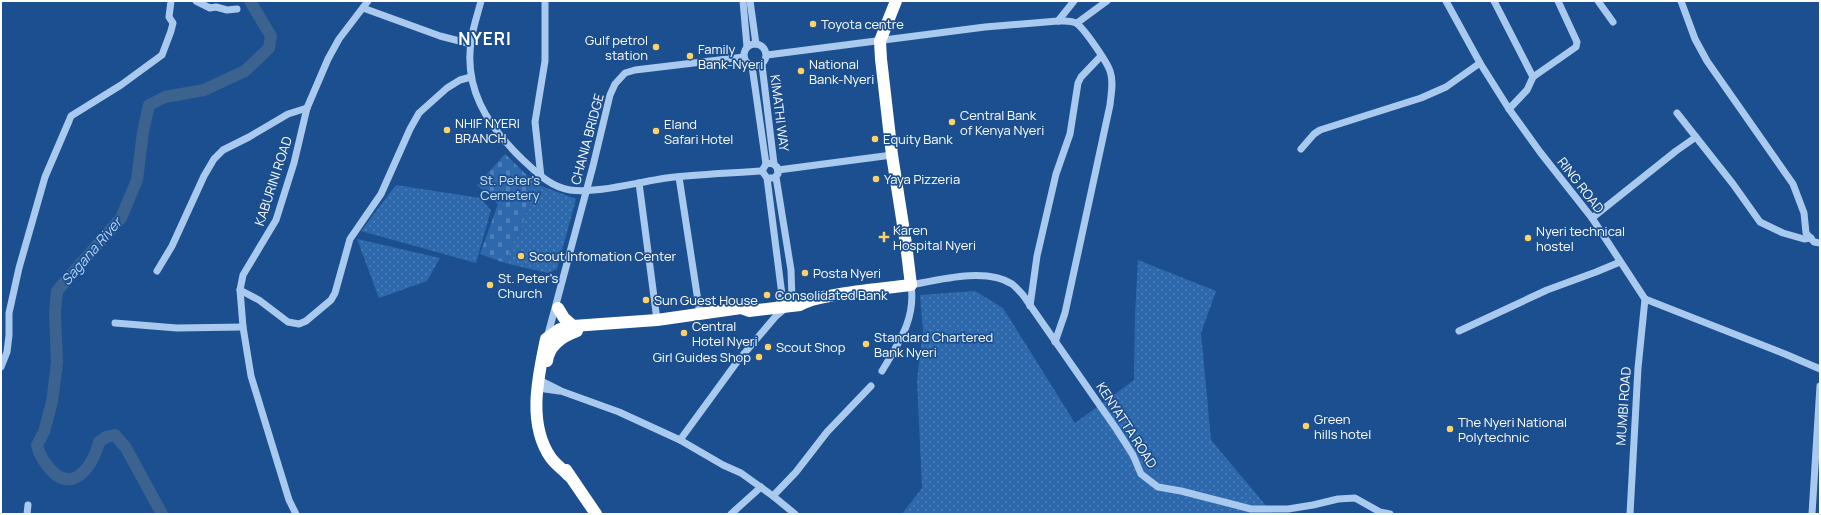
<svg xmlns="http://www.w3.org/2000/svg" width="1821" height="515" viewBox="0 0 1821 515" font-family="Manrope,sans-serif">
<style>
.grass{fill:url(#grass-dots)}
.cemetery{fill:url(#cemetery-stones)}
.garden{fill:#2e69ad}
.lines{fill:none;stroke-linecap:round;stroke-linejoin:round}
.river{stroke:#3c6290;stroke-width:12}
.minor{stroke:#a9c9ee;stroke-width:7}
.highway{stroke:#fff;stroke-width:12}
.poi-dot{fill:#ffd166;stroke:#1b4f8f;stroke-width:1.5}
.labels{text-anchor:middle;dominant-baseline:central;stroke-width:3.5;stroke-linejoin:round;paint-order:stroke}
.poi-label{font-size:13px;fill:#fff;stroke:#1b4f8f;text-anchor:start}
.street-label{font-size:13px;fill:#fff;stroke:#1b4f8f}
.park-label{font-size:13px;fill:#cfe3fa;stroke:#1b4f8f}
.water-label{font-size:14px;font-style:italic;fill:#b5d3f5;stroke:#1b4f8f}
.district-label{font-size:17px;font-weight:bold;letter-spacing:1px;fill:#fff;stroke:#1b4f8f}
</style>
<defs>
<pattern id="grass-dots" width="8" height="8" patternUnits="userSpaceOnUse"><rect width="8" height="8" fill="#2e69ad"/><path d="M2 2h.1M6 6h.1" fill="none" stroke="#4d80b9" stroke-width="1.8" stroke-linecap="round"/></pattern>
<pattern id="cemetery-stones" width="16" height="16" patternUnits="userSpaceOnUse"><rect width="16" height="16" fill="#2e69ad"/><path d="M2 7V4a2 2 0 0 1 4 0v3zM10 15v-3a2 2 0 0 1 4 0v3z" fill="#4d80b9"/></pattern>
</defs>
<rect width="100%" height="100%" fill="#1b4f8f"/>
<g class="grass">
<path d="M536,184L576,199L557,269L548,273L505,263L515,237L519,234Z"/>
<path d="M396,185L480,198L491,210L476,263L361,231Z"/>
<path d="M357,239L440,258L427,281L379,298Z"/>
<path d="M1138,260L1216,291L1201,333L1211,440L1273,514H902L922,488L917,380L923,331L920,295L975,291L1003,308L1075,423L1134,380L1135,314Z"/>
</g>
<path class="cemetery" d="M505,154L536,184L519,234L515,237L505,263L480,254L498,204L477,185Z"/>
<path class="garden" d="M951,327L956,329C958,334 960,340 954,343L947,339L944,334L946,330Z"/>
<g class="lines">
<path class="river" d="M162,514L126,448L115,435L106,437L99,442C94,464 73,496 50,469C44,462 39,455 37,445L44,432L52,402L57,363L55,312L57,291L121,218L137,180L143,132L149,105L165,97L204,90L245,71L269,48L271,36L250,1"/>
<g class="minor">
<path d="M196,1L210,8L216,7L227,10L237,9"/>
<path d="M481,1C478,13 474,24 472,36C462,87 487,125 522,159C536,172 550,187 570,190C599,194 644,180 675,177C704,174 733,173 762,171"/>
<path d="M743,1L747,47"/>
<path d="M750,1L756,44"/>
<path d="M1446,1L1480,63L1509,109L1540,152L1592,218L1645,299L1785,354L1820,369"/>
<path d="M1494,1L1533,77"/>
<path d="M1598,1L1613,22"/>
<path d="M1681,1L1695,39L1707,61L1793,184L1804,213L1806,233L1814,242L1820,243"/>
<path d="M363,8L440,36L471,44"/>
<path d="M1058,21L1074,1"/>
<path d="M1077,23L1107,1"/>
<circle cx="755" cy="55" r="11"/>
<path d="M767,55L985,27L1058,21C1064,21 1071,20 1076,23C1084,28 1107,62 1110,71C1114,82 1111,94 1110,105L1065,313L1055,342"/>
<path d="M762,65L774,164"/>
<path d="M752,66L766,164"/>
<path d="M1509,109L1527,90L1533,77L1576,47L1577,42L1558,1"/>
<path d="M1677,113L1733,184L1760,222L1783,233L1804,239L1811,238"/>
<path d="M1301,149L1314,134L1320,130L1421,98L1446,87L1480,63"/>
<path d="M778,170L892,155"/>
<path d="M541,177L535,122L545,61V1"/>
<path d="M679,177L700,314"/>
<path d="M767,178H774L778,174L777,167L772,163L766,164L762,171L767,178L782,295L778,310"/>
<path d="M639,183L657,320"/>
<path d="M1592,218L1676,151L1696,137"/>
<path d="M157,271L172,246L204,176L214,159L223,150L249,137L288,114L307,108"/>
<path d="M240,290L259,300L288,322L299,324L306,321L331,300L335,293L350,239L381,194L410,129L419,113L447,88L460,80L471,77"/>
<path d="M1030,306L1037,256L1056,174L1070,134L1078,83L1081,77L1101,56"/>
<path d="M115,323L177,328L243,327"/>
<path d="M1459,331L1547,290L1596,272L1620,262"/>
<path d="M547,338L593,166L610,95L615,84L625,73L635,70L744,57"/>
<path d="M1,367L7,352L9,335V313L19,268L45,177L69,121L71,116L121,85L162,55L171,31L173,23L169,17L171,1"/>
<path d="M882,371C899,342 916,319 911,285C938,280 986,267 1012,284C1016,287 1019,291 1023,295L1117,430L1133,455L1141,474L1158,487L1181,491L1251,509H1288L1313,505L1338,499L1355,498L1380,512L1390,514"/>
<path d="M539,380L561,391L619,412L680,440L723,465L741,473L773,496L795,514"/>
<path d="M538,388L559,391"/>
<path d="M680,440L737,362L776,316L788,306L792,299L791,270L776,177"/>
<path d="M773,496L796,472L827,432L871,386"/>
<path d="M27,514L28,505"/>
<path d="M296,514L289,500L251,376L243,327L240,290L243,275L276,220L294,163L307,108L328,59L339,39L368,1"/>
<path d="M731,514L761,487"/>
<path d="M1630,514L1638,368L1645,299"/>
<path d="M1812,514L1820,386"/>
</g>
<g class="highway">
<path d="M558,308L564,318L573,326"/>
<path d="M741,308L749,311L800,305C815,294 888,288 911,285L906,244L892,155L881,59L880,41L896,1"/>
<path d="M547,361C549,345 563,336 577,331"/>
<path d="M566,470L596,514"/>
<path d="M569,476C564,470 556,465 551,458C527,424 538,377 546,339L560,329L573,326L657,320L741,308L747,305"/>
</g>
</g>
<g class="poi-dot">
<circle cx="813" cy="24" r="4"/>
<circle cx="656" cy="47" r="4"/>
<circle cx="690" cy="56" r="4"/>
<circle cx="801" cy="71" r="4"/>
<circle cx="952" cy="122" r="4"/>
<circle cx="447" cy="130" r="4"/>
<circle cx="656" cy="131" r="4"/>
<circle cx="875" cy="139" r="4"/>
<circle cx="876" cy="179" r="4"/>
<path d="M882 231h4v4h4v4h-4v4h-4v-4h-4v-4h4z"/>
<circle cx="1528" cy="238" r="4"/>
<circle cx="521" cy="256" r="4"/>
<circle cx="805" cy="273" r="4"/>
<circle cx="490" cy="285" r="4"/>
<circle cx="767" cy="295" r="4"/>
<circle cx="646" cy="300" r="4"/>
<circle cx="684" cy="333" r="4"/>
<circle cx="866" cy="344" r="4"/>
<circle cx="768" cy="347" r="4"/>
<circle cx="759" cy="357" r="4"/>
<circle cx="1306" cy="426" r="4"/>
<circle cx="1450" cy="429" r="4"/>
</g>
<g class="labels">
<g class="poi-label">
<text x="821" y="24">Toyota centre</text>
<text x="648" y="40" text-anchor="end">Gulf petrol<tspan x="648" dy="15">station</tspan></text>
<text x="698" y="49">Family<tspan x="698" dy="15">Bank-Nyeri</tspan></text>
<text x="809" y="64">National<tspan x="809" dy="15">Bank-Nyeri</tspan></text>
<text x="960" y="115">Central Bank<tspan x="960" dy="15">of Kenya Nyeri</tspan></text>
<text x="455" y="123">NHIF NYERI<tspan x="455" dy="15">BRANCH</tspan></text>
<text x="664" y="124">Eland<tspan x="664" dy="15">Safari Hotel</tspan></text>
<text x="883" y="139">Equity Bank</text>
<text x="884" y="179">Yaya Pizzeria</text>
<text x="893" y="230">Karen<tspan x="893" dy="15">Hospital Nyeri</tspan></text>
<text x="1536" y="231">Nyeri technical<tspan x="1536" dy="15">hostel</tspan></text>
<text x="529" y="256">Scout Infomation Center</text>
<text x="813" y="273">Posta Nyeri</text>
<text x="498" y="278">St. Peter's<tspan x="498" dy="15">Church</tspan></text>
<text x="775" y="295">Consolidated Bank</text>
<text x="654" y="300">Sun Guest House</text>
<text x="692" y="326">Central<tspan x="692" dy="15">Hotel Nyeri</tspan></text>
<text x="874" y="337">Standard Chartered<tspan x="874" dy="15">Bank Nyeri</tspan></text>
<text x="776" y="347">Scout Shop</text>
<text x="751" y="357" text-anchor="end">Girl Guides Shop</text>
<text x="1314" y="419">Green<tspan x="1314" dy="15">hills hotel</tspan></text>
<text x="1458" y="422">The Nyeri National<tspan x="1458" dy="15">Polytechnic</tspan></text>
</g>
<g class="street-label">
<text transform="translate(780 113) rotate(83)">KIMATHI WAY</text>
<text transform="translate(587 139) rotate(-75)">CHANIA BRIDGE</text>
<text transform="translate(273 181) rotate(-72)">KABURINI ROAD</text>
<text transform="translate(1581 185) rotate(52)">RING ROAD</text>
<text transform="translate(1623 406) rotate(-86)">MUMBI ROAD</text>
<text transform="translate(1127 425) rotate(57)">KENYATTA ROAD</text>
</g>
<g class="park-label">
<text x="510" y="180">St. Peter's<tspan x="510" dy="15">Cemetery</tspan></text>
</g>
<g class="water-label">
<text transform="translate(91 251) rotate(-49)">Sagana River</text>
</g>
<g class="district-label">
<text x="485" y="38">NYERI</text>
</g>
</g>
<rect width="1821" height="515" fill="none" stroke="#ffffff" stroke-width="4"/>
</svg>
